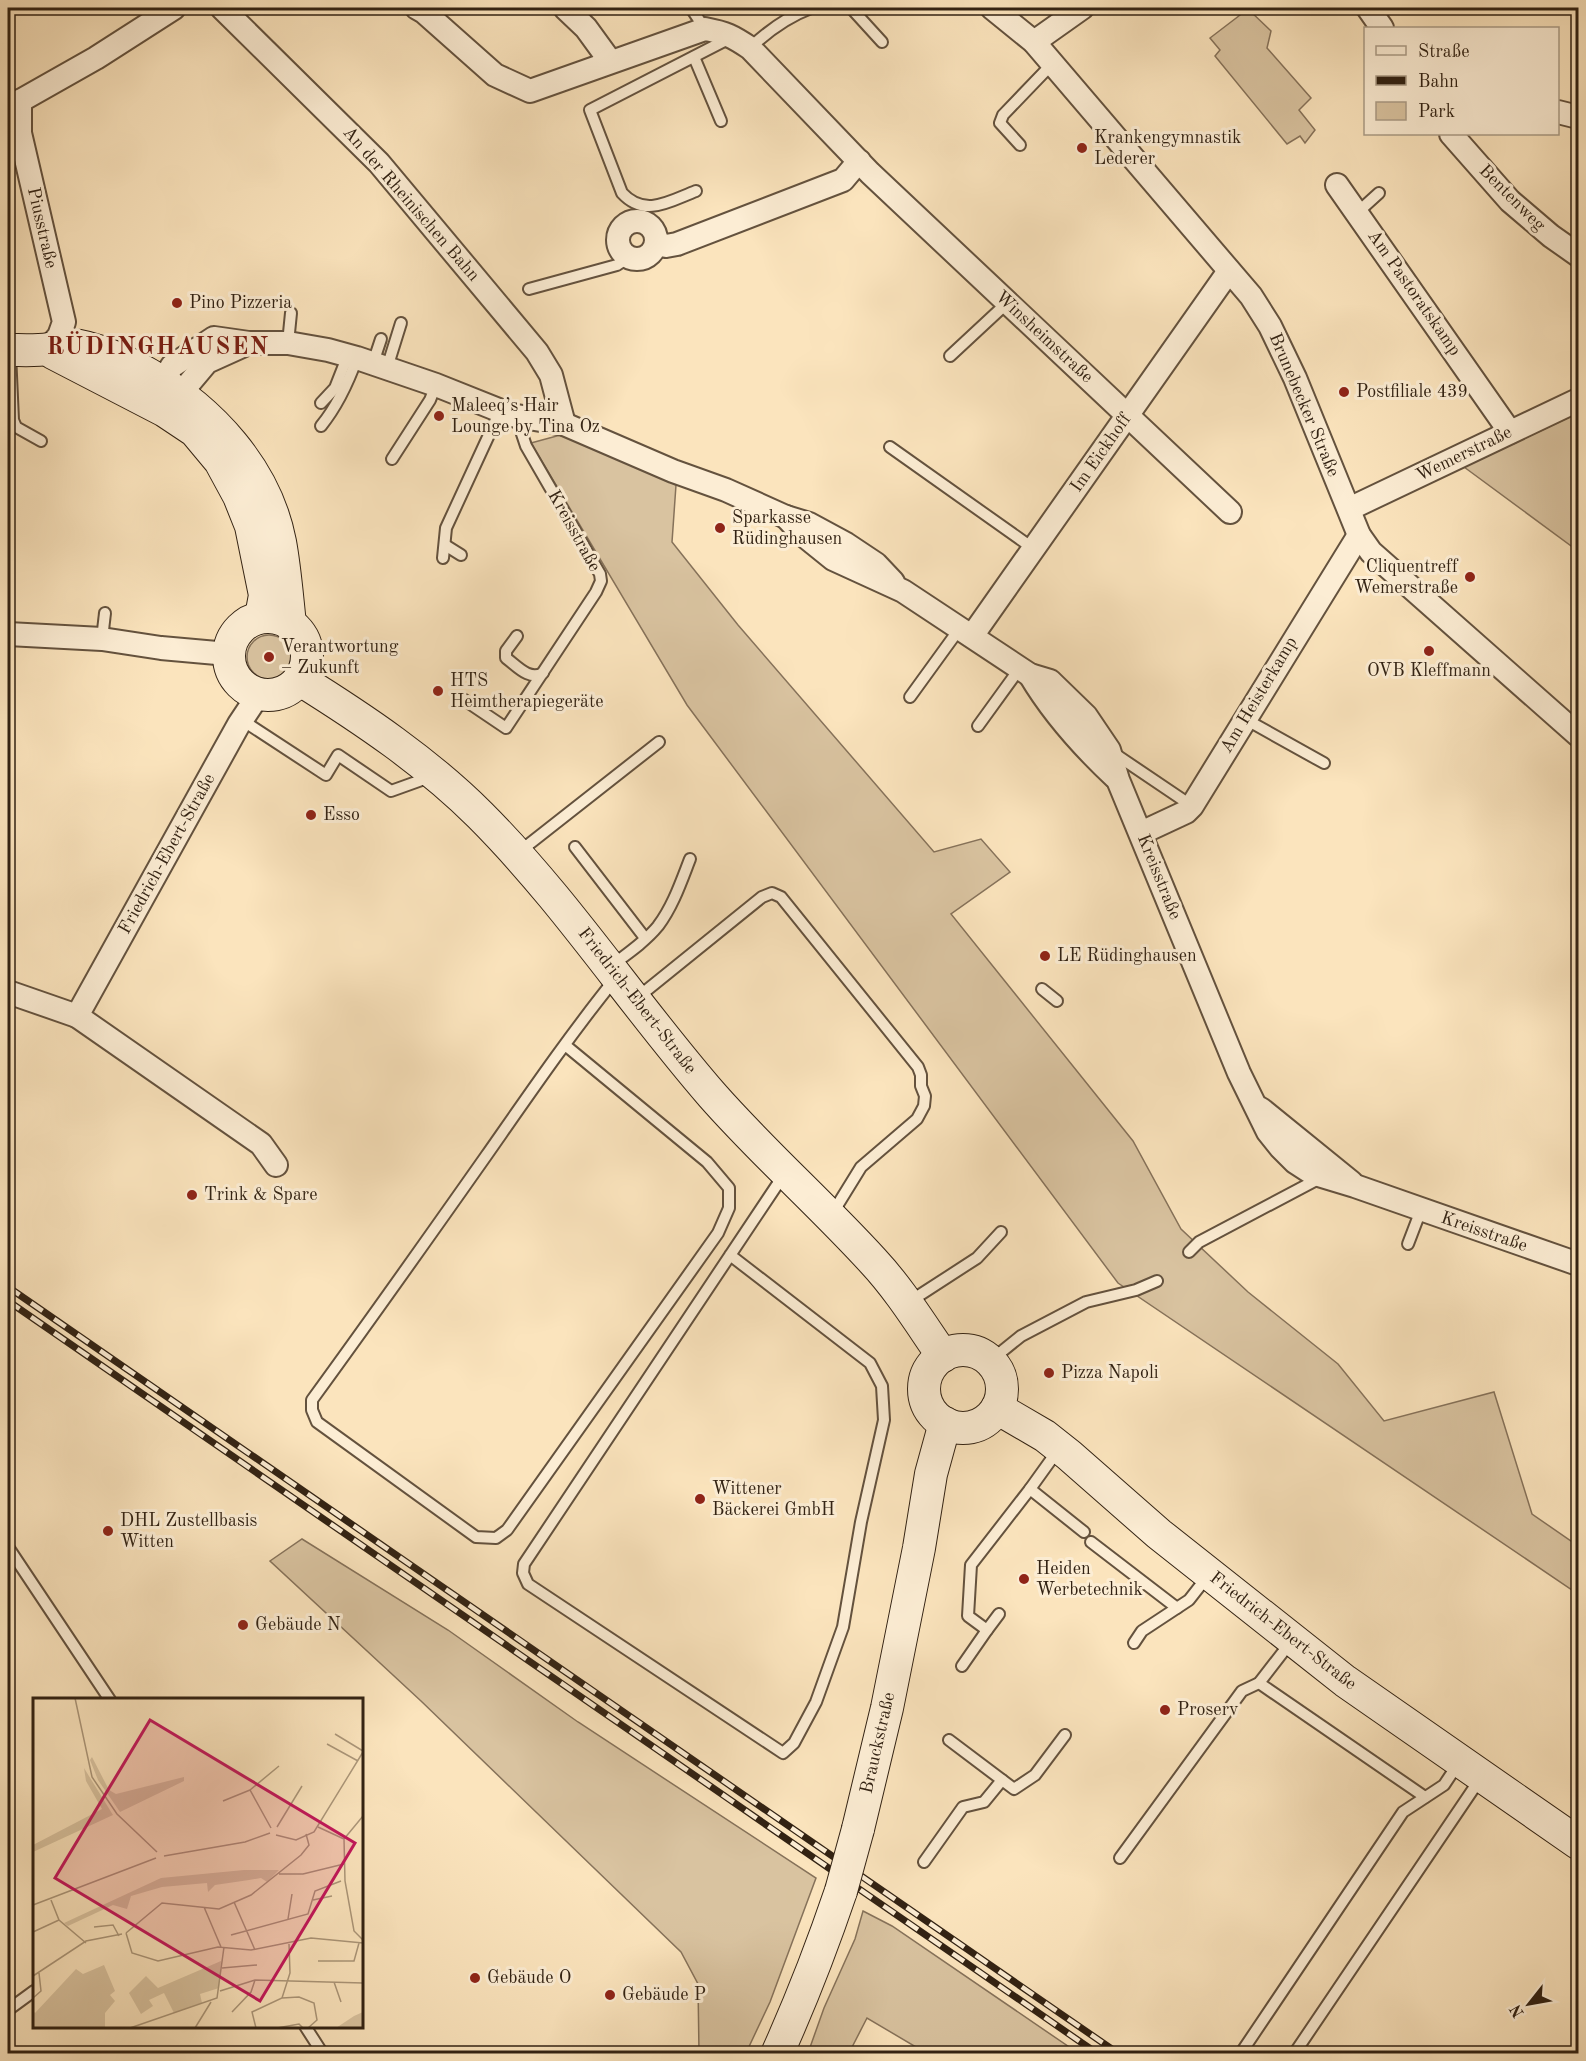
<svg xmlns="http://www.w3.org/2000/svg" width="1586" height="2061" viewBox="0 0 1586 2061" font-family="'Old Standard TT',serif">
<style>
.green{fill:#d9c3a0;stroke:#86725a;stroke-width:1.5}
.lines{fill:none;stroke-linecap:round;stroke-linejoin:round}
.lane-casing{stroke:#64523e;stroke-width:14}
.street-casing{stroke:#64523e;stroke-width:26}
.secondary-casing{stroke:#322213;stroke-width:34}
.lane{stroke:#fcedd4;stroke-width:10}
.street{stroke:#fcedd4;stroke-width:22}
.secondary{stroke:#fcedd4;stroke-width:32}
.rail-casing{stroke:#322213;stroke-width:7}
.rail{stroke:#fcedd4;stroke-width:4.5;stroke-dasharray:14;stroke-linecap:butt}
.secondary-bridge-casing{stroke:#322213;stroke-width:34;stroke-linecap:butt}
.secondary-bridge{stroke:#fcedd4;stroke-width:32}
.poi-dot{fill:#8f2418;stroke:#fcedd4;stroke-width:2}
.labels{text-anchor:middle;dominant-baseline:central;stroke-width:6;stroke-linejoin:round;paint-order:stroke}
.poi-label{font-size:18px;fill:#322213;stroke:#fcedd4;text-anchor:start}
.street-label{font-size:18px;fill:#322213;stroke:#fcedd4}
.district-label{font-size:24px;font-weight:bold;letter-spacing:1.5px;fill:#7a1f14;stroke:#fcedd4}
.inset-road{fill:none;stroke:#ab9679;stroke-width:1.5}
.view{fill:#c2185b;fill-opacity:0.15;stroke:#c2185b;stroke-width:3}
.inset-edge{fill:none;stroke:#322213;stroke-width:3}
</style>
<rect width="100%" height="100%" fill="#fbe4bd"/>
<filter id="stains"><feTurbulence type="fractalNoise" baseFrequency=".00333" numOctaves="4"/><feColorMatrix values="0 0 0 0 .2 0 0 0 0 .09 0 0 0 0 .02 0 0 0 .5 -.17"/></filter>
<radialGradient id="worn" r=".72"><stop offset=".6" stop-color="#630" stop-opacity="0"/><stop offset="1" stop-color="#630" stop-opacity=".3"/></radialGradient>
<g class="green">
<path d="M1248,9L1271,31L1267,48L1311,98L1299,110L1315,130L1305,143L1300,136L1287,144L1215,56L1220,50L1210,38Z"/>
<path d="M1578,413V551L1464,467Z"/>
<path d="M575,431L676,485L672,542L738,625L934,852L981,839L1010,872L951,914L1133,1141L1181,1229L1248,1292L1338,1364L1384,1421L1494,1392L1532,1514L1578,1546V1594L1118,1283L687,705L531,443Z"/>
<circle cx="269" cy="657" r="22"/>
<path d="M302,1539L448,1630L578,1722L816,1878L770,2002L746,2053H699L698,1984L681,1952L421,1701L270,1561Z"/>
<path d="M863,1911L892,1926L1078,2053H926L867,2018L849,2053H808L824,2008L855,1939Z"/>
</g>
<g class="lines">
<defs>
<g id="lane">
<path d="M691,8L705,29"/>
<path d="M851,8L882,42"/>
<path d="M750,48C769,30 787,17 811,8"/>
<path d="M694,57L721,121"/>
<path d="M1020,145L1000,123L1003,115L1052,64"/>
<path d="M696,191C670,201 645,218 622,193L590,110L730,38"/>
<path d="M1358,212L1379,193"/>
<path d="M529,289L617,265L629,257"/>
<path d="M288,343L291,313"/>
<path d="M10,353L13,420L16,427L41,441"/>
<path d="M950,356L1007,303"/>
<path d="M373,363L381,339"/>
<path d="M387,368L401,323"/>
<path d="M321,403L335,388L348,355"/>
<path d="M321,426C338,405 348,383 357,358"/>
<path d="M890,447L1034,549"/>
<path d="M392,459L430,400L436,385"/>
<path d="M445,545L461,555"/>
<path d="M443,558L446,528L500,411"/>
<path d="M517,636L506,651V658C517,666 529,681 543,673"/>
<path d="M102,639L105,613"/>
<path d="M910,697L960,628"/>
<path d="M463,699L506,728L596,592L601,581L600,574L526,446L516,416"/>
<path d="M1245,719L1324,763"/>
<path d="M242,720L326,775L338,755L391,791L430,777"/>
<path d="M978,726L1020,668"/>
<path d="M1112,752L1192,806"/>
<path d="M575,847L645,938"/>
<path d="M519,852L659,742"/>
<path d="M612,965C627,954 646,941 658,926C673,906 681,882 690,859"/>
<path d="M1042,989L1057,1001"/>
<path d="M637,998L762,897L772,893L781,897L918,1067L921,1075V1086L925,1096L924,1106L917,1119L861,1167L832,1214"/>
<path d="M565,1045L707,1162L729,1188V1208L718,1233L507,1530L496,1538L476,1537L317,1422L312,1410V1400C371,1319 429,1237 486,1156C528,1096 569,1036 615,979"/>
<path d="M1408,1244L1421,1210"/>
<path d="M1189,1252L1199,1242L1322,1177"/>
<path d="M730,1255L870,1363L882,1386L884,1420L861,1522L843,1627L816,1702L794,1743L783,1753L528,1584L523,1573L524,1564L785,1173"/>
<path d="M909,1302L977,1258L1001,1232"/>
<path d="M990,1361L1021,1336L1086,1302L1136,1290L1157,1281"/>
<path d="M1058,1450L1030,1489L1084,1532"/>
<path d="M1091,1542L1177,1608"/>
<path d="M8,1547L110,1700"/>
<path d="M987,1630L999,1614"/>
<path d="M1134,1643L1142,1631L1189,1600L1207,1577"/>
<path d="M962,1666L987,1630L968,1616L971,1565L1030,1489"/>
<path d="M1259,1683L1425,1797"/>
<path d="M949,1740L1014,1789L1035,1775L1065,1735"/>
<path d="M1120,1858L1242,1691L1259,1683L1290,1643"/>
<path d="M924,1862L963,1807L984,1802L1002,1780"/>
<path d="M8,2010L34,1991"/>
<path d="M305,2026L323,2054"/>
<path d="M1243,2050L1403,1812L1444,1785L1458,1764"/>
<path d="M1294,2054L1480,1779"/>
</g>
<g id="street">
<path d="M222,8L379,163L537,352L551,375L564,424"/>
<path d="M417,8L424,12L495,75L530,91L705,29C726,33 732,36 750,48L870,173L1230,512"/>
<path d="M565,8L586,28L610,61"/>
<path d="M992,8L1034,42L1251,296L1270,326L1295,378L1359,535L1371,552L1578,735"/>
<path d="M1368,8L1382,28"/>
<path d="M1034,42L1082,8"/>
<path d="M20,101V133L64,322L59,336L47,350"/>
<path d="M20,101L96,58L174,8"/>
<path d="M1558,112L1578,117"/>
<path d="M1451,134L1510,201L1551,236L1578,255"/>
<path d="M1337,185L1510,432"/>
<circle cx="637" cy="240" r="19"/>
<path d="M656,243L666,246L677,244L843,180L859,161"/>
<path d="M154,396L172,366L214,338L249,343H288L328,350L357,358L436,385L511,415L564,424L673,471L726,490L786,517L809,524L846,544L876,564L893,582"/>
<path d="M170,406L207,362L249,343"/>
<path d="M1349,509L1578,400"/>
<path d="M786,517L802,534L833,559L903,591L1030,675L1050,681L1086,716L1109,750L1118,780L1239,1073L1268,1132L1280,1147L1295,1162L1312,1173L1355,1186L1578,1264"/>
<path d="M8,634L102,639L161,648L228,654"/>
<path d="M972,636L1229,271"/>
<path d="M1030,675C1052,712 1083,747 1115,777"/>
<path d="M259,694L239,724L77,1016L261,1144L276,1165"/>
<path d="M1141,833L1186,812L1192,806L1359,535"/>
<path d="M8,992L77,1016"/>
<path d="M1261,1109L1351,1182"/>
</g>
<g id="secondary">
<path d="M8,350C21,350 36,351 49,349C56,348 64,345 71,345C93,346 130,363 148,374C211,410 266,469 280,542C285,569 287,597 290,624"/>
<path d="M53,353L165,411L195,431L220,461L239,496L251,526L265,595L261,617"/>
<circle cx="268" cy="656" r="39"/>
<path d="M299,679C363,719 427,762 480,815C566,901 632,1003 712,1095C763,1153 821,1204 873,1261C900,1290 920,1323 943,1356"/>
<circle cx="963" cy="1389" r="39"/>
<path d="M997,1408L1045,1436L1069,1455L1159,1534L1345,1681L1578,1843"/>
<path d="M858,1829L887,1708L919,1548L931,1474L945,1423"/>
<path d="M777,2054C801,2001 822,1947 841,1891"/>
</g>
</defs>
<use href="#lane" class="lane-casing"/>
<use href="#street" class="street-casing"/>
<use href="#secondary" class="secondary-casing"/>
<use href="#lane" class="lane"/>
<use href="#street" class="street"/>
<use href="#secondary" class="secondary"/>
<defs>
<g id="rail">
<path d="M8,1287L1119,2054"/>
<path d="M8,1301L1098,2054"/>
</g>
</defs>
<use href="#rail" class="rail-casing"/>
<use href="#rail" class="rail"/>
<defs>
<path id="secondary-bridge" d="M841,1891L858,1829"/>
</defs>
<use href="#secondary-bridge" class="secondary-bridge-casing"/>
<use href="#secondary-bridge" class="secondary-bridge"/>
</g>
<g class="poi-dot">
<circle cx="1082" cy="148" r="6"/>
<circle cx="177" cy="303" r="6"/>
<circle cx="1344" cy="392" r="6"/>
<circle cx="439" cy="416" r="6"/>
<circle cx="720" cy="528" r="6"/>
<circle cx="1470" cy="577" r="6"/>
<circle cx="1429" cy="651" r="6"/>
<circle cx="269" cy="657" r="6"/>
<circle cx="438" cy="691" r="6"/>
<circle cx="311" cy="815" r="6"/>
<circle cx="1045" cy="956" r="6"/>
<circle cx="192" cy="1195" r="6"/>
<circle cx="1049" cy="1373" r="6"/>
<circle cx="700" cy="1499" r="6"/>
<circle cx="108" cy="1531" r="6"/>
<circle cx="1024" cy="1579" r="6"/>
<circle cx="243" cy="1625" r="6"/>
<circle cx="1165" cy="1710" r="6"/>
<circle cx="475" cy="1978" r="6"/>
<circle cx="610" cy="1995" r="6"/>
</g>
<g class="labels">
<g class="poi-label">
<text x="1094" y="138">Krankengymnastik<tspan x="1094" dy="21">Lederer</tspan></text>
<text x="189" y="303">Pino Pizzeria</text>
<text x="1356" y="392">Postfiliale 439</text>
<text x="451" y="406">Maleeq’s Hair<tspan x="451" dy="21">Lounge by Tina Oz</tspan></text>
<text x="732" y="518">Sparkasse<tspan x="732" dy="21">Rüdinghausen</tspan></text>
<text x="1458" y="567" text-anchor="end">Cliquentreff<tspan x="1458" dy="21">Wemerstraße</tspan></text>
<text x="281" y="647">Verantwortung<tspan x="281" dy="21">– Zukunft</tspan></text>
<text x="1429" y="671" text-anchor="middle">OVB Kleffmann</text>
<text x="450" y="681">HTS<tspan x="450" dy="21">Heimtherapiegeräte</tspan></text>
<text x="323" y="815">Esso</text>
<text x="1057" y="956">LE Rüdinghausen</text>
<text x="204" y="1195">Trink &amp; Spare</text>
<text x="1061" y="1373">Pizza Napoli</text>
<text x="712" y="1489">Wittener<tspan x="712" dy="21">Bäckerei GmbH</tspan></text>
<text x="120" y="1521">DHL Zustellbasis<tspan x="120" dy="21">Witten</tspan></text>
<text x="1036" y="1569">Heiden<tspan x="1036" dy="21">Werbetechnik</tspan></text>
<text x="255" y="1625">Gebäude N</text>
<text x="1177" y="1710">Proserv</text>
<text x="487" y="1978">Gebäude O</text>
<text x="622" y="1995">Gebäude P</text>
</g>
<g class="street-label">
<text transform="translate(1512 198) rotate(45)">Bentenweg</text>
<text transform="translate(411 204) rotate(49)">An der Rheinischen Bahn</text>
<text transform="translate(42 228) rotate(77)">Piusstraße</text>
<text transform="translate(1414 293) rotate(55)">Am Pastoratskamp</text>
<text transform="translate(1044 337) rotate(43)">Winsheimstraße</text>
<text transform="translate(1304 405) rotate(67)">Brunebecker Straße</text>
<text transform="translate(1101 453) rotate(-55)">Im Eickhoff</text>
<text transform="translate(1464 454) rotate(-26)">Wemerstraße</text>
<text transform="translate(574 531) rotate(61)">Kreisstraße</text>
<text transform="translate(1259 695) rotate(-59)">Am Heisterkamp</text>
<text transform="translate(167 854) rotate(-61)">Friedrich-Ebert-Straße</text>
<text transform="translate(1159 877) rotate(68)">Kreisstraße</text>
<text transform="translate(637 1001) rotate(52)">Friedrich-Ebert-Straße</text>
<text transform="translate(1484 1232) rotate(19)">Kreisstraße</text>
<text transform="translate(1283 1631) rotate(38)">Friedrich-Ebert-Straße</text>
<text transform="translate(878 1743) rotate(-77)">Brauckstraße</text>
</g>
<g class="district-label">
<text x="158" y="348">RÜDINGHAUSEN</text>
</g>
</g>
<g transform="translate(33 1698)">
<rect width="330" height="330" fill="#fbe4bd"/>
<path d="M59,59L76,92L83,96L151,79V83L87,114L65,82L57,62ZM51,70L80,117L0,154V147L69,111L53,83ZM211,172H246L234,184L228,180L216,182L182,187L175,194L174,185L129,189L98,198L94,211L80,207L35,228L31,225L128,180ZM188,263L186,290L167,296L169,305L141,315L131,295L116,302L120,308L108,316L96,295L113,278L125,290ZM71,267L82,293L77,297L82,303L72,315V330H0V313L2,315L43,271L50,276ZM330,314V330H303L321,318Z" fill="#d9c3a0"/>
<path class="inset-road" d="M42,0L59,79L84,116L124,154M302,36L330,53M294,46L325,63M217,92L246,68M190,103L217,92L238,130M244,129L269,88M285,129L311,141M243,137L263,142L281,134L330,54M311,141L312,183L321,233L330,242M311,141L330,118M131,158L212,144L237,135M246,176H270L311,166M18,202L26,222L53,245M280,202L299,198M201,204L222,252M0,207L123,160M171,209L188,249M255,221L259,196M61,229L80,227L86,238M0,234L26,222M93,235L99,255L125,263L185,249L218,252L278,240L330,245M93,235L129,205L186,211L218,197L268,157L276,147L273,136M198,237L275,216L282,193L308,183M285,263H321L326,245M189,270L224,267M0,278L53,243L89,236M301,284L308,304M187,293L222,282L330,285M0,300L8,293L6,275M249,300L266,299L281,305L284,322L275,330M199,314L218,294L222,282M97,330L184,300L191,249M162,330L178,304M223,330L219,314L249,300L257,275L256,246M244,330L266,326L270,330"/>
<path class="view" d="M117,22L322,145L227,303L22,180Z"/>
<rect width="330" height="330" class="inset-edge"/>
</g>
<rect width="1586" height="2061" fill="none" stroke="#fbe4bd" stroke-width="30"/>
<rect x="9" y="9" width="1568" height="2043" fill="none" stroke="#322213" stroke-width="3"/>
<rect x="15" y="15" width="1556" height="2031" fill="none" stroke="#322213" stroke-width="1.5"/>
<rect x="1364" y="27" width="195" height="108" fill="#fcedd4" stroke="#ab9c87" stroke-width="1.5"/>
<rect x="1376" y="46" width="30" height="9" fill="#fcedd4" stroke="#ab9c87" stroke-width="1.5"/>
<text x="1418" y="57" font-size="18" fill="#322213">Straße</text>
<rect x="1376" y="76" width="30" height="9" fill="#322213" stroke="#ab9c87" stroke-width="1.5"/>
<text x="1418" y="87" font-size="18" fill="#322213">Bahn</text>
<rect x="1376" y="102" width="30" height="18" fill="#d9c3a0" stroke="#ab9c87" stroke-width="1.5"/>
<text x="1418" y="117" font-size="18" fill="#322213">Park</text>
<g transform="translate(1529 2004) rotate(239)" stroke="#fcedd4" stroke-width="4.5" paint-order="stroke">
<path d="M0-4.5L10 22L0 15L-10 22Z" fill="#322213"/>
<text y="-9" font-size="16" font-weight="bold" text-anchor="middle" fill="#322213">N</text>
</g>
<rect width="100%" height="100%" filter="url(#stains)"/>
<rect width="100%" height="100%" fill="url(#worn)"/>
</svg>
